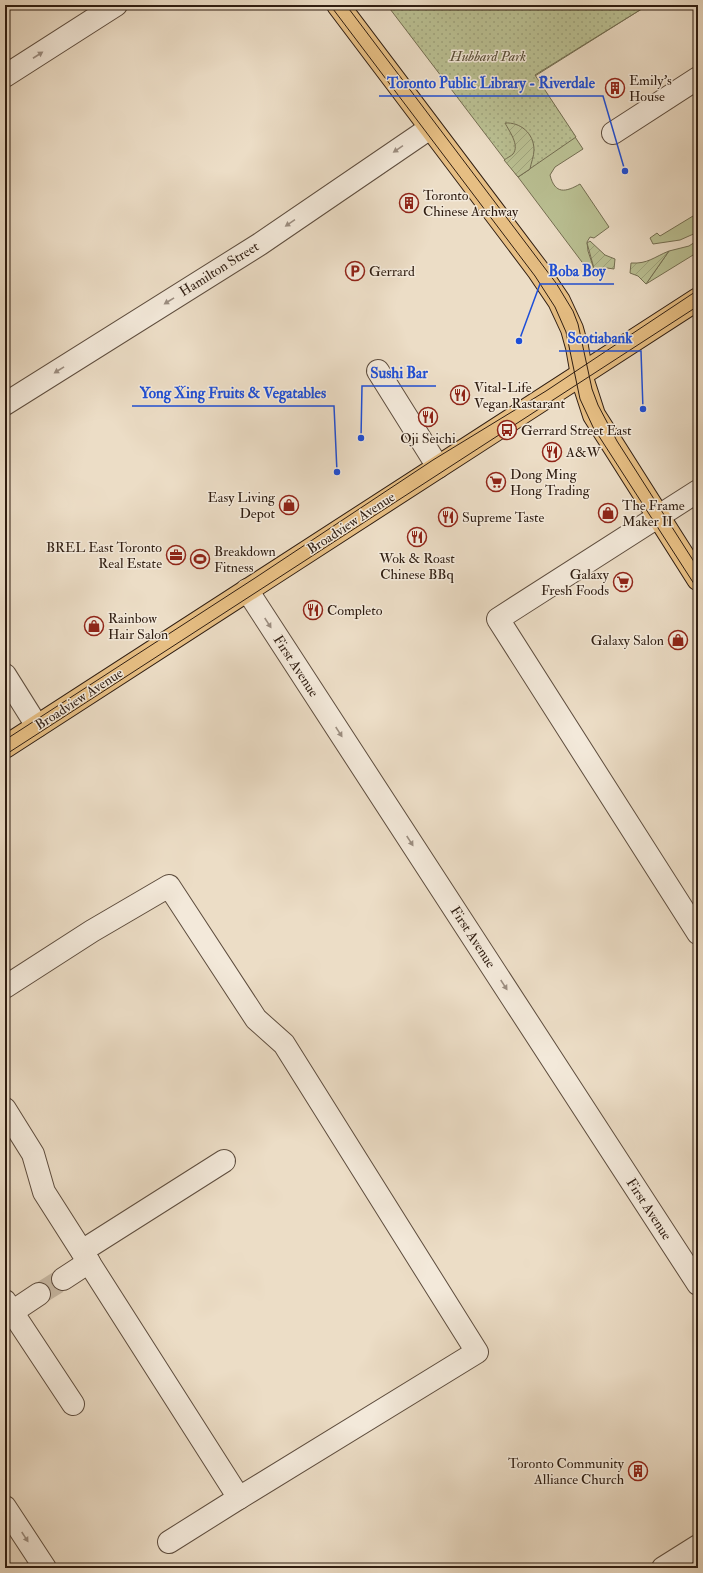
<svg xmlns="http://www.w3.org/2000/svg" width="703" height="1573" viewBox="0 0 703 1573" font-family="'IM FELL Double Pica',serif">
<style>
.grass{fill:#bac093;stroke:#746e52}
.park{fill:url(#park-dots);stroke:#746e52}
.garden{fill:url(#garden-furrows);stroke:#746e52}
.lines{fill:none;stroke-linecap:round;stroke-linejoin:round}
.minor-tunnel{stroke:#c6b7a2;stroke-width:22;stroke-dasharray:22 11;stroke-linecap:butt}
.minor-casing{stroke:#5e4d3e;stroke-width:24}
.major-casing{stroke:#2f1d11;stroke-width:24}
.minor{stroke:#f3e9da;stroke-width:22}
.major{stroke:#e6be83;stroke-width:22}
.tram{stroke:#2f1d11;stroke-width:1}
.oneway{fill:#9b8d80}
.labels{text-anchor:middle;dominant-baseline:central;stroke-width:3;stroke-linejoin:round;paint-order:stroke}
.park-label{font-size:14px;font-style:italic;fill:#594e38;stroke:#f3e9da}
.poi-label{font-size:14px;fill:#2f1d11;stroke:#f3e9da;text-anchor:start}
.street-label{font-size:14px;fill:#2f1d11;stroke:#f3e9da}
.leader{fill:none;stroke:#1d4ed8;stroke-width:1.5}
.callout-dot{fill:#1d4ed8;stroke:#f3e9da;stroke-width:1.5}
.callout-label{font-size:15px;text-anchor:middle;font-weight:bold;fill:#1d4ed8;stroke:#f3e9da;stroke-width:3;stroke-linejoin:round;paint-order:stroke}
</style>
<defs>
<pattern id="park-dots" width="8" height="8" patternUnits="userSpaceOnUse"><rect width="8" height="8" fill="#bac093"/><path d="M2 2h.1M6 6h.1" fill="none" stroke="#a0a57e" stroke-width="1.8" stroke-linecap="round"/></pattern>
<pattern id="garden-furrows" width="10" height="10" patternUnits="userSpaceOnUse"><rect width="10" height="10" fill="#bac093"/><path d="M-1 1l2-2M0 10L10 0M9 11l2-2" fill="none" stroke="#a0a57e"/></pattern>
</defs>
<rect width="100%" height="100%" fill="#ecddc6"/>
<filter id="stains"><feTurbulence type="fractalNoise" baseFrequency=".005" numOctaves="4"/><feColorMatrix values="0 0 0 0 .2 0 0 0 0 .09 0 0 0 0 .02 0 0 0 .5 -.17"/></filter>
<radialGradient id="worn" r=".72"><stop offset=".6" stop-color="#630" stop-opacity="0"/><stop offset="1" stop-color="#630" stop-opacity=".3"/></radialGradient>
<g class="grass">
<path d="M648,5L535,76L583,149L555,167L550,175C555,195 566,192 580,184L609,227L594,238L590,237L587,242L588,251L595,272L591,274L518,177L530,169L488,77Z"/>
<path d="M698,213V232L680,240L653,244L650,238L657,233L660,236Z"/>
<path d="M698,240V252L646,284L669,251L689,246Z"/>
</g>
<path class="park" d="M387,5H648L535,75L576,137L518,177Z"/>
<g class="garden">
<path d="M505,123C520,122 534,133 534,150C534,156 531,163 530,169L518,177L504,160C507,158 511,156 513,154C520,145 509,131 505,123Z"/>
<path d="M590,241L605,255L615,259L614,269L607,268L595,272L587,243Z"/>
<path d="M669,251L646,284L638,276L630,273L631,263C648,264 654,257 669,251Z"/>
</g>
<g class="lines">
<path class="minor-tunnel" d="M39,1294L63,1279"/>
<defs>
<g id="minor">
<path d="M5,76L116,5"/>
<path d="M613,133L698,78"/>
<path d="M378,371L438,467"/>
<path d="M5,404L260,244L430,128"/>
<path d="M698,491L498,619L698,933"/>
<path d="M247,590L698,1284"/>
<path d="M5,675L37,726"/>
<path d="M5,987L92,931L169,886L256,1019L284,1044L477,1352L239,1498L44,1192L33,1154L5,1109"/>
<path d="M82,1251L224,1161"/>
<path d="M63,1279L89,1262"/>
<path d="M5,1301L73,1404"/>
<path d="M12,1312L39,1294"/>
<path d="M5,1507L45,1568"/>
<path d="M169,1542L239,1498"/>
<path d="M663,1568L698,1546"/>
</g>
<g id="major">
<path d="M338,5L538,270L559,301L572,329L577,347L583,381L594,415L698,579"/>
<path d="M5,747L698,299"/>
</g>
</defs>
<use href="#minor" class="minor-casing"/>
<use href="#major" class="major-casing"/>
<use href="#minor" class="minor"/>
<use href="#major" class="major"/>
<g class="tram">
<path d="M330,5L535,276L555,307L566,332L580,399L593,427L698,590"/>
<path d="M346,5L556,283L573,311L578,324L592,389L598,405L617,441L698,568"/>
<path d="M5,740L255,578L433,460L546,391L698,290"/>
<path d="M5,755L698,306"/>
</g>
</g>
<defs><path id="oneway-solid" d="M-6-.8H1V-3.2L6.5 0L1 3.2V.8H-6Z"/></defs>
<g class="oneway">
<use href="#oneway-solid" transform="translate(38 55) rotate(-33)"/>
<use href="#oneway-solid" transform="translate(398 149) rotate(146)"/>
<use href="#oneway-solid" transform="translate(290 223) rotate(146)"/>
<use href="#oneway-solid" transform="translate(169 301) rotate(148)"/>
<use href="#oneway-solid" transform="translate(59 370) rotate(148)"/>
<use href="#oneway-solid" transform="translate(268 623) rotate(57)"/>
<use href="#oneway-solid" transform="translate(339 732) rotate(57)"/>
<use href="#oneway-solid" transform="translate(410 841) rotate(57)"/>
<use href="#oneway-solid" transform="translate(504 985) rotate(57)"/>
<use href="#oneway-solid" transform="translate(25 1537) rotate(57)"/>
</g>
<defs>
<symbol id="building-ring" viewBox="-11 -11 22 22"><circle r="9.5" fill="#f3e9da" stroke="#8f2418" stroke-width="1.5"/><path d="M-4-6H4V6H1V3H-1V6H-4ZM-2.5-4.3h1.7v1.8h-1.7ZM.8-4.3h1.7v1.8H.8ZM-2.5-1h1.7V.8h-1.7ZM.8-1h1.7V.8H.8Z" fill="#8f2418"/></symbol>
<symbol id="parking-ring" viewBox="-11 -11 22 22"><circle r="9.5" fill="#f3e9da" stroke="#8f2418" stroke-width="1.5"/><path d="M-3.5-5.5H1a3.5 3.5 0 0 1 0 7H-1V5.5H-3.5ZM-1-3.4V-.6H.8a1.4 1.4 0 0 0 0-2.8Z" fill="#8f2418"/></symbol>
<symbol id="restaurant-ring" viewBox="-11 -11 22 22"><circle r="9.5" fill="#f3e9da" stroke="#8f2418" stroke-width="1.5"/><path d="M-5-6h1v4h1v-4h1v4h1v-4h1v5L-1.5 .5V6h-2V.5L-5-1ZM5-6V6H3V1.5H1.5Q1.5-4 5-6Z" fill="#8f2418"/></symbol>
<symbol id="bus-ring" viewBox="-11 -11 22 22"><circle r="9.5" fill="#f3e9da" stroke="#8f2418" stroke-width="1.5"/><path d="M-5-6H5V4H4V6H2V4H-2V6H-4V4H-5ZM-3.5-4V0h7V-4ZM-3.5 1.2v1.5H-2V1.2ZM2 1.2v1.5H3.5V1.2Z" fill="#8f2418"/></symbol>
<symbol id="supermarket-ring" viewBox="-11 -11 22 22"><circle r="9.5" fill="#f3e9da" stroke="#8f2418" stroke-width="1.5"/><path d="M-6-5.5h2.5l.6 2H6L4.5 2H-2.5L-4.4-4H-6ZM-1.5 3.2a1.3 1.3 0 1 0 .1 0ZM3 3.2a1.3 1.3 0 1 0 .1 0Z" fill="#8f2418"/></symbol>
<symbol id="shop-ring" viewBox="-11 -11 22 22"><circle r="9.5" fill="#f3e9da" stroke="#8f2418" stroke-width="1.5"/><path d="M-5-2.5h2.3a2.7 3.5 0 0 1 5.4 0H5L5.5 6h-11ZM-1.5-2.5h3a1.5 2.3 0 0 0-3 0Z" fill="#8f2418"/></symbol>
<symbol id="office-ring" viewBox="-11 -11 22 22"><circle r="9.5" fill="#f3e9da" stroke="#8f2418" stroke-width="1.5"/><path d="M-6-3h4V-5.5h4V-3h4V5H-6ZM-1-4.5V-3h2v-1.5ZM-6 0V1H6V0Z" fill="#8f2418"/></symbol>
<symbol id="stadium-ring" viewBox="-11 -11 22 22"><circle r="9.5" fill="#f3e9da" stroke="#8f2418" stroke-width="1.5"/><path d="M0-5a6.5 5 0 1 0 0 10a6.5 5 0 1 0 0-10ZM-3.5-1.8h7v3.6h-7Z" fill="#8f2418"/></symbol>
</defs>
<g fill-rule="evenodd">
<use href="#building-ring" x="604" y="77" width="22" height="22"/>
<use href="#building-ring" x="398" y="192" width="22" height="22"/>
<use href="#parking-ring" x="344" y="260" width="22" height="22"/>
<use href="#restaurant-ring" x="449" y="384" width="22" height="22"/>
<use href="#restaurant-ring" x="417" y="406" width="22" height="22"/>
<use href="#bus-ring" x="496" y="419" width="22" height="22"/>
<use href="#restaurant-ring" x="541" y="441" width="22" height="22"/>
<use href="#supermarket-ring" x="485" y="471" width="22" height="22"/>
<use href="#shop-ring" x="278" y="494" width="22" height="22"/>
<use href="#shop-ring" x="597" y="502" width="22" height="22"/>
<use href="#restaurant-ring" x="437" y="506" width="22" height="22"/>
<use href="#restaurant-ring" x="406" y="526" width="22" height="22"/>
<use href="#office-ring" x="165" y="544" width="22" height="22"/>
<use href="#stadium-ring" x="189" y="548" width="22" height="22"/>
<use href="#supermarket-ring" x="612" y="571" width="22" height="22"/>
<use href="#restaurant-ring" x="302" y="599" width="22" height="22"/>
<use href="#shop-ring" x="83" y="615" width="22" height="22"/>
<use href="#shop-ring" x="667" y="629" width="22" height="22"/>
<use href="#building-ring" x="627" y="1460" width="22" height="22"/>
</g>
<g class="labels">
<g class="park-label">
<text x="488" y="56">Hubbard Park</text>
</g>
<g class="poi-label">
<text x="629" y="80">Emily's<tspan x="629" dy="16">House</tspan></text>
<text x="423" y="195">Toronto<tspan x="423" dy="16">Chinese Archway</tspan></text>
<text x="369" y="271">Gerrard</text>
<text x="474" y="387">Vital-Life<tspan x="474" dy="16">Vegan Rastarant</tspan></text>
<text x="521" y="430">Gerrard Street East</text>
<text x="428" y="438" text-anchor="middle">Oji Seichi</text>
<text x="566" y="452">A&amp;W</text>
<text x="510" y="474">Dong Ming<tspan x="510" dy="16">Hong Trading</tspan></text>
<text x="275" y="497" text-anchor="end">Easy Living<tspan x="275" dy="16">Depot</tspan></text>
<text x="622" y="505">The Frame<tspan x="622" dy="16">Maker II</tspan></text>
<text x="462" y="517">Supreme Taste</text>
<text x="162" y="547" text-anchor="end">BREL East Toronto<tspan x="162" dy="16">Real Estate</tspan></text>
<text x="214" y="551">Breakdown<tspan x="214" dy="16">Fitness</tspan></text>
<text x="417" y="558" text-anchor="middle">Wok &amp; Roast<tspan x="417" dy="16">Chinese BBq</tspan></text>
<text x="609" y="574" text-anchor="end">Galaxy<tspan x="609" dy="16">Fresh Foods</tspan></text>
<text x="327" y="610">Completo</text>
<text x="108" y="618">Rainbow<tspan x="108" dy="16">Hair Salon</tspan></text>
<text x="664" y="640" text-anchor="end">Galaxy Salon</text>
<text x="624" y="1463" text-anchor="end">Toronto Community<tspan x="624" dy="16">Alliance Church</tspan></text>
</g>
<g class="street-label">
<text transform="translate(219 269) rotate(-32)">Hamilton Street</text>
<text transform="translate(351 523) rotate(-33)">Broadview Avenue</text>
<text transform="translate(296 666) rotate(57)">First Avenue</text>
<text transform="translate(79 699) rotate(-33)">Broadview Avenue</text>
<text transform="translate(473 937) rotate(57)">First Avenue</text>
<text transform="translate(649 1209) rotate(57)">First Avenue</text>
</g>
</g>
<path class="leader" d="M625 171L603 96H379M519 341L540 284H614M643 409L641 351H559M361 438L362 386H436M337 472L334 406H132"/>
<g class="callout-dot">
<circle cx="625" cy="171" r="4"/>
<circle cx="519" cy="341" r="4"/>
<circle cx="643" cy="409" r="4"/>
<circle cx="361" cy="438" r="4"/>
<circle cx="337" cy="472" r="4"/>
</g>
<g class="callout-label">
<text x="491" y="88">Toronto Public Library - Riverdale</text>
<text x="577" y="276">Boba Boy</text>
<text x="600" y="343">Scotiabank</text>
<text x="399" y="378">Sushi Bar</text>
<text x="233" y="398">Yong Xing Fruits &amp; Vegatables</text>
</g>
<rect width="703" height="1573" fill="none" stroke="#ecddc6" stroke-width="20"/>
<rect x="6" y="6" width="691" height="1561" fill="none" stroke="#2f1d11" stroke-width="2"/>
<rect x="10" y="10" width="683" height="1553" fill="none" stroke="#2f1d11"/>
<rect width="100%" height="100%" filter="url(#stains)"/>
<rect width="100%" height="100%" fill="url(#worn)"/>
</svg>
